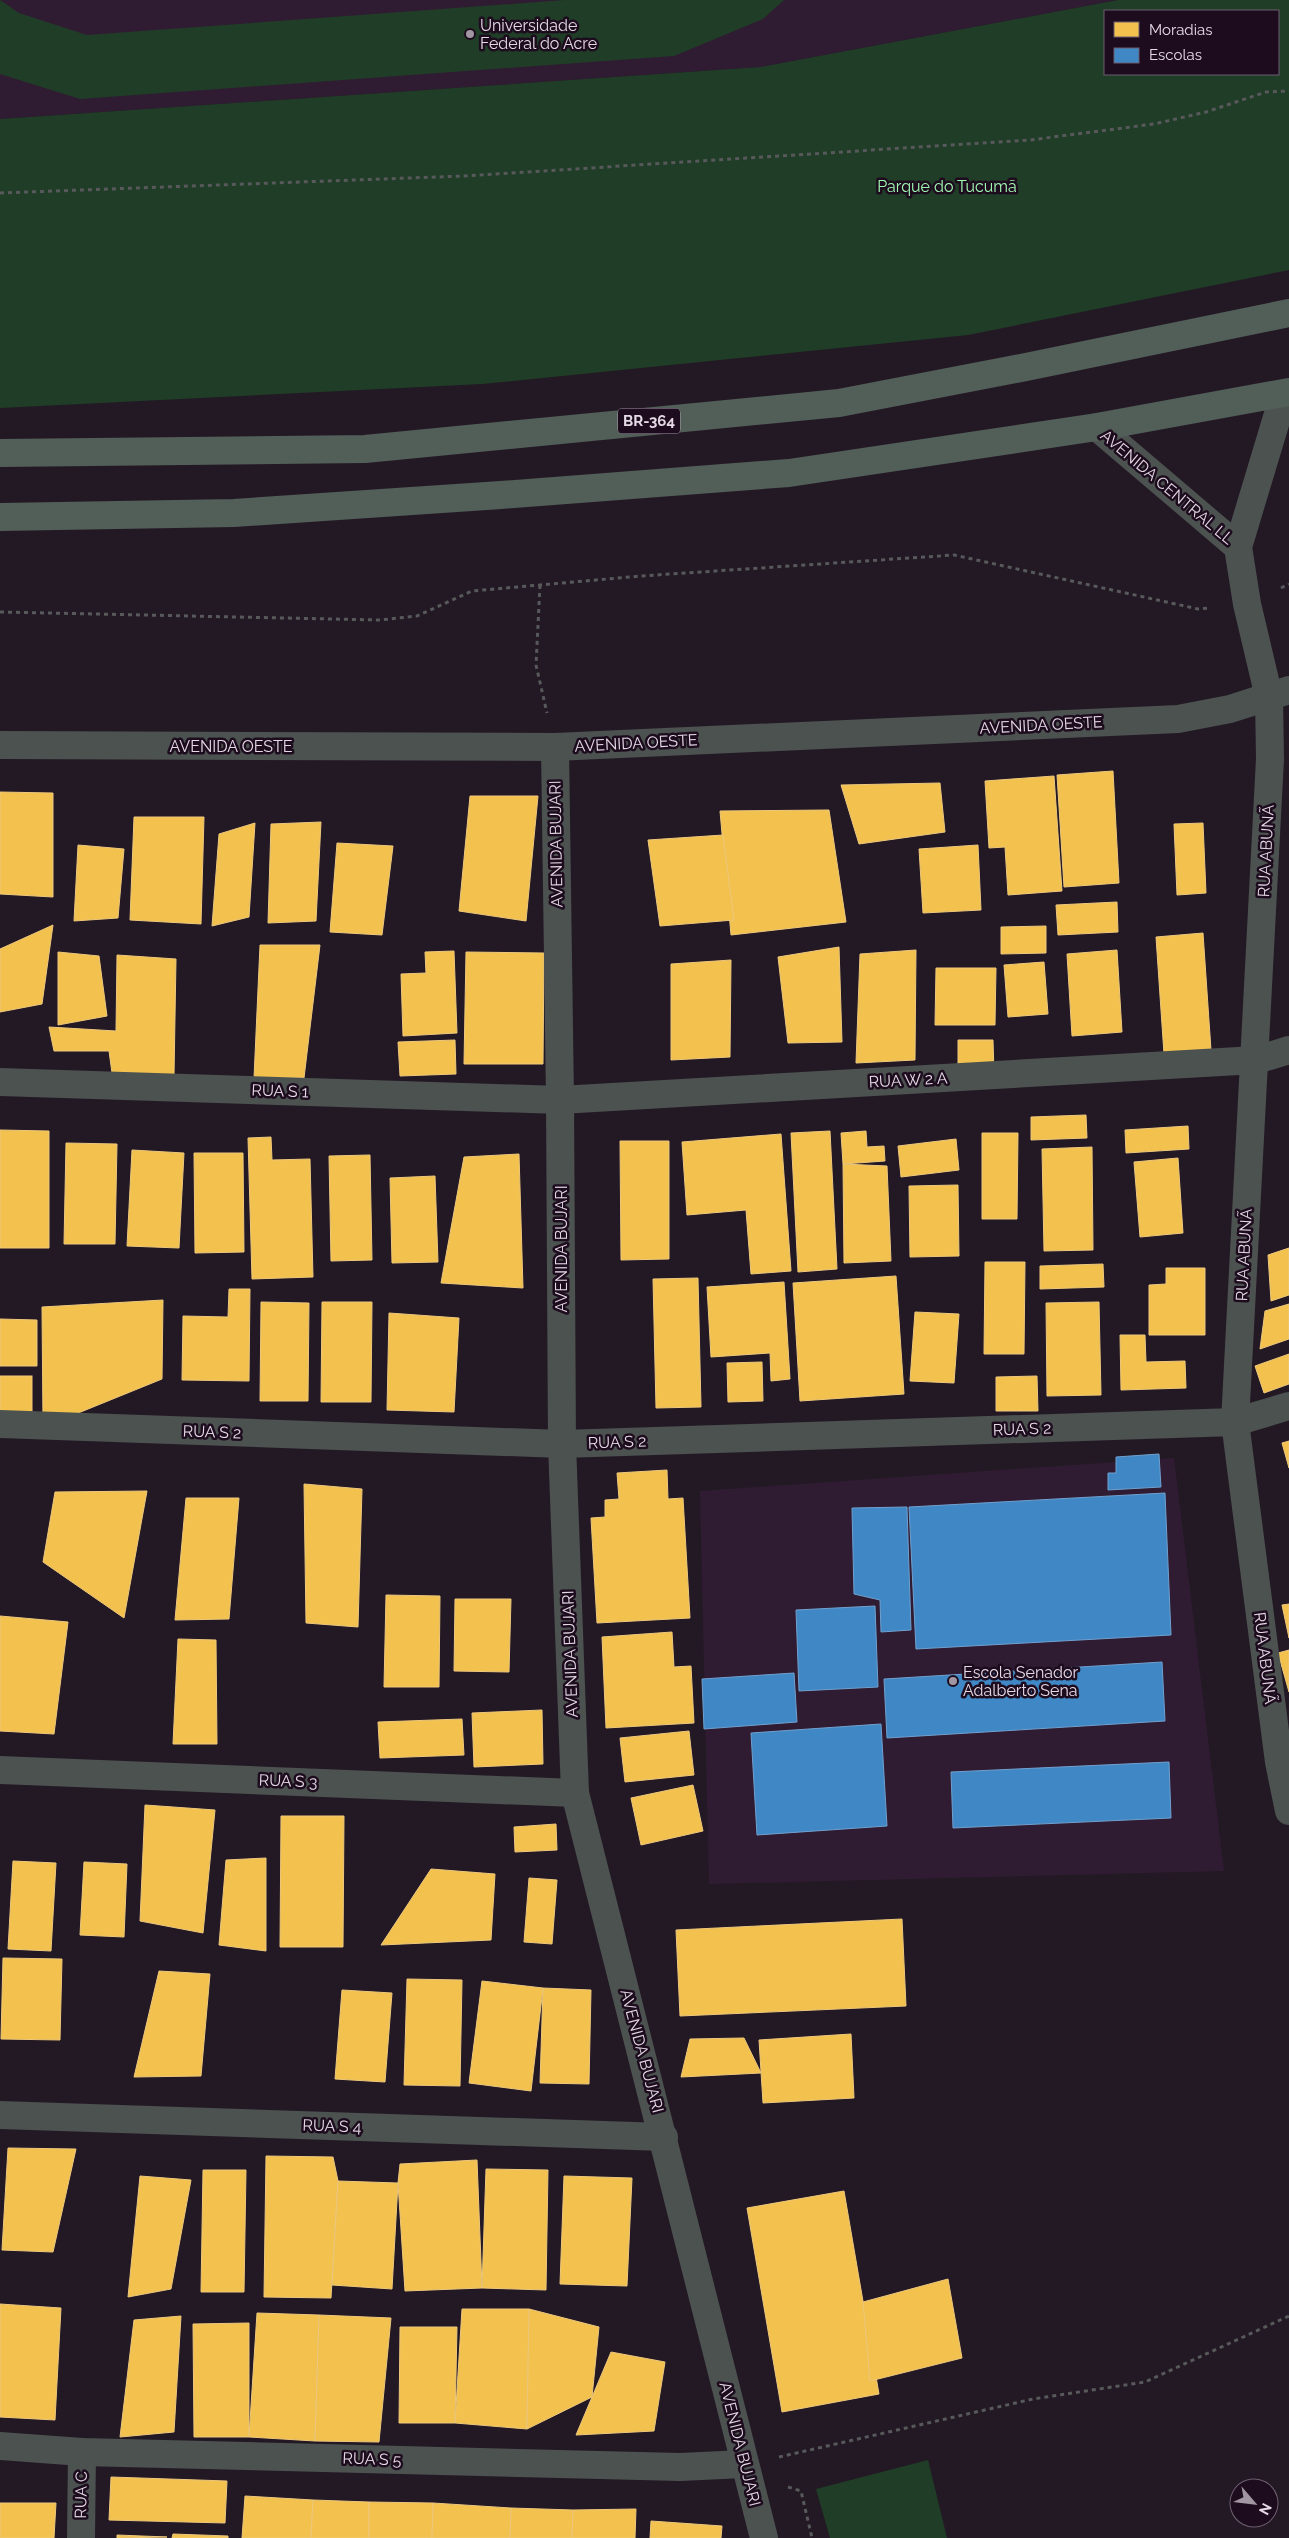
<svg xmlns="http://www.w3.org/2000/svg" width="1289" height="2538" viewBox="0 0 1289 2538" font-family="Raleway,sans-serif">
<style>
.built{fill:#301c32}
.green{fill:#203d27;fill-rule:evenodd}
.homes{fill:#f2c14e;stroke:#eec87c}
.schools{fill:#3f88c5;stroke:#71a0cf}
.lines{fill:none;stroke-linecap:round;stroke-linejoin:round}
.path{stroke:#57595a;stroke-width:3;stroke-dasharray:4 4;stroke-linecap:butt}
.minor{stroke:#4c5250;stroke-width:28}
.primary{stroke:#525e58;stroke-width:28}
.poi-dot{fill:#a196a2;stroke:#1d0c1e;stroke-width:2}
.labels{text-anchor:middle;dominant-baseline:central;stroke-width:5;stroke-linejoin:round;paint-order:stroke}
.shield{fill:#1d0c1e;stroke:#a99caa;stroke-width:1}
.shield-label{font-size:15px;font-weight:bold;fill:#e5d9e6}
.poi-label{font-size:16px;fill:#e5d9e6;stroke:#1d0c1e;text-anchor:start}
.park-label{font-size:16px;fill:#9ff8b1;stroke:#1d0c1e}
.street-label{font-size:16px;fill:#e5d9e6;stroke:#1d0c1e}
</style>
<rect width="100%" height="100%" fill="#231924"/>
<g class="built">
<path d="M0,0H1118L761,67L0,119Z"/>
<path d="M1174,1458L1224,1871L709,1884L700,1491Z"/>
</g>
<g class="green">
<path d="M0,0L19,13L87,35L565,0H784L763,19L674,56L80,99L0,74Z"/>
<path d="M1118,0H1289V270L968,335L482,384L0,408V119L761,67ZM1278,11V74H1105V11Z"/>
<path d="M928,2460L947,2538H830L816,2489Z"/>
</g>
<g class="homes">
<path d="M1113,771L1119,883L1064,887L1057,775Z"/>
<path d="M1054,776L1062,891L1008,895L1005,847L989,848L985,781Z"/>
<path d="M940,783L945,832L859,844L841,785Z"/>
<path d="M0,792L53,793V897L0,894Z"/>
<path d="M470,796H538L526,921L459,911Z"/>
<path d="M829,810L846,922L731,935L720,811Z"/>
<path d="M134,817H204L201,924L130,920Z"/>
<path d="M321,822L316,921L268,923L271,824Z"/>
<path d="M255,823L249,917L212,926L219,834Z"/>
<path d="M1203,823L1206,893L1177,895L1174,824Z"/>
<path d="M723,835L734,920L660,926L648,840Z"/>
<path d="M337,843L393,846L382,935L330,932Z"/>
<path d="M78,845L124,849L118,918L74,921Z"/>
<path d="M978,845L981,910L923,913L919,849Z"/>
<path d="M1117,902L1118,932L1058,935L1056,905Z"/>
<path d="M53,925L42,1004L0,1012V949Z"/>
<path d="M1046,926V953L1001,954V927Z"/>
<path d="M1203,933L1211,1050L1164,1054L1156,937Z"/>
<path d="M260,945H320L304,1078H254Z"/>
<path d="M839,947L842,1042L788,1043L778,957Z"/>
<path d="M916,950L915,1060L856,1063L860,954Z"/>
<path d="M1117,950L1122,1032L1072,1036L1067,954Z"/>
<path d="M454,951L457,1033L403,1036L401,974L426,973L425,952Z"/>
<path d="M58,952L99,956L107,1016L58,1025Z"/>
<path d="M466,952L544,953L543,1064H464Z"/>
<path d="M117,955L176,959L174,1076L112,1073L109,1051H54L49,1027L116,1031Z"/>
<path d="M731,960L730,1057L671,1060V964Z"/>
<path d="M1044,962L1048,1014L1008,1017L1004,965Z"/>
<path d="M936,968H996L995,1025H935Z"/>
<path d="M455,1040L456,1074L400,1076L398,1042Z"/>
<path d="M958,1040H993L994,1073H958Z"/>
<path d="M1086,1115L1087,1138L1031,1140V1117Z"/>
<path d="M1188,1126L1189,1149L1126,1153L1125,1130Z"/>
<path d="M0,1130L49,1131V1248H0Z"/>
<path d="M830,1131L837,1269L798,1272L791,1133Z"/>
<path d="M866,1131L867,1147L884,1146L885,1161L843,1164L841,1133Z"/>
<path d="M982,1133H1018L1017,1219H982Z"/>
<path d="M781,1134L791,1271L751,1274L746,1210L687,1215L682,1142Z"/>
<path d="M271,1137L272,1160L310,1159L313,1277L252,1279L248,1138Z"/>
<path d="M956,1139L959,1170L901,1177L898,1146Z"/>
<path d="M620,1141H669V1259L621,1260Z"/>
<path d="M66,1143L117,1144L115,1244H64Z"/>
<path d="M1092,1147L1093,1250L1044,1251L1042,1149Z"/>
<path d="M132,1150L184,1153L179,1248L127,1246Z"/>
<path d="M194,1153H243L244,1252L195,1253Z"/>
<path d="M519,1154L523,1288L441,1283L464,1157Z"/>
<path d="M370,1155L372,1260L331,1261L329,1156Z"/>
<path d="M1178,1158L1183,1233L1140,1237L1134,1162Z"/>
<path d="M843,1164L887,1166L891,1261L844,1263Z"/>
<path d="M435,1176L438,1262L392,1263L390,1178Z"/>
<path d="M958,1185L959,1256L910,1257L909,1186Z"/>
<path d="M1289,1248V1295L1271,1301L1268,1255Z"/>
<path d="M985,1262H1025L1024,1354H984Z"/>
<path d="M1103,1264L1104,1287L1040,1289V1266Z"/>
<path d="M1166,1268H1205V1335H1149V1285L1166,1284Z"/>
<path d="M896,1276L904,1394L800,1401L793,1283Z"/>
<path d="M698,1278L701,1407L656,1408L653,1279Z"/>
<path d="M784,1282L790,1379L771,1381L770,1353L711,1357L707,1287Z"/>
<path d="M229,1289H250L249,1381L182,1380L183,1316L228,1317Z"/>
<path d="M163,1300L162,1379L61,1420L43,1424L42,1307Z"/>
<path d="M261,1302L309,1303L308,1401H260Z"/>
<path d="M322,1302H372L371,1402H321Z"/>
<path d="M1099,1302L1101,1395L1047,1396L1046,1303Z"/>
<path d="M1289,1304V1339L1260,1349L1265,1311Z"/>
<path d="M915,1312L959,1314L954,1383L910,1381Z"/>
<path d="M389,1313L459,1318L454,1412L387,1410Z"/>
<path d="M0,1319L37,1320V1366H0Z"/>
<path d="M1120,1335H1145L1146,1362L1185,1361L1186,1388L1121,1390Z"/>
<path d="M1289,1354V1384L1264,1393L1255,1366Z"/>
<path d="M762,1362L763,1401L728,1402L727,1363Z"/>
<rect x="0" y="1376" width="32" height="40"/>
<path d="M1037,1376L1038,1411H996V1377Z"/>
<path d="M1289,1441V1468L1282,1443Z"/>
<path d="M667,1470L668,1499L683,1498L690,1618L597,1623L591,1518L605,1517V1500L619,1499L617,1473Z"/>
<path d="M304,1484L362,1489L358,1627L306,1623Z"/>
<path d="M147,1491L124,1618L43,1562L55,1492Z"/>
<path d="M186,1498H239L229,1619L175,1620Z"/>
<path d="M386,1595L440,1596L439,1687H384Z"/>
<path d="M455,1599H511L509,1672L454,1671Z"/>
<path d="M1289,1604V1638L1282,1605Z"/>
<path d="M0,1616L68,1622L54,1734L0,1731Z"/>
<path d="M672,1632L674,1667L691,1666L694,1723L606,1728L602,1637Z"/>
<path d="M178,1639L216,1640L217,1744H173Z"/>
<path d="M1289,1650V1692L1278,1653Z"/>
<path d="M542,1710L543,1764L474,1767L472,1713Z"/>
<path d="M462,1719L464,1755L380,1758L378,1722Z"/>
<path d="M689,1731L694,1775L625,1782L620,1738Z"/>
<path d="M693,1785L703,1831L641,1845L631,1798Z"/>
<path d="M145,1805L215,1810L203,1933L140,1921Z"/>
<path d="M281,1816H344L343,1947H280Z"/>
<path d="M556,1824L557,1850L515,1852L514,1827Z"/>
<path d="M266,1858V1951L219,1945L226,1860Z"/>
<path d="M13,1861L56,1863L51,1951L8,1949Z"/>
<path d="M84,1862L127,1864L124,1937L80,1935Z"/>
<path d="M431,1869L495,1874L491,1940L381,1945Z"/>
<path d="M529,1878L557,1880L552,1944L524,1942Z"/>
<path d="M902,1919L906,2006L680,2016L676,1930Z"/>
<path d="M3,1958L62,1959L60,2040L1,2039Z"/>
<path d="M159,1971L210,1974L201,2076L134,2077Z"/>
<path d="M407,1979L462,1980L460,2086L404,2085Z"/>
<path d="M482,1981L543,1988L531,2091L469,2083Z"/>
<path d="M543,1988L591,1990L589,2084L540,2083Z"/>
<path d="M342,1990L392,1993L385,2082L335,2079Z"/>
<path d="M851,2034L854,2098L763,2103L759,2040Z"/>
<path d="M744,2038L761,2073L681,2077L690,2039Z"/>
<path d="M8,2148L76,2149L53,2252L2,2250Z"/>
<path d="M266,2156L333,2157L338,2181L331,2298L264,2297Z"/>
<path d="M477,2160L482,2288L405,2291L398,2183L400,2164Z"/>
<path d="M486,2169L548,2170L546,2290L482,2288Z"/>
<path d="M203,2170H246L244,2292H201Z"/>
<path d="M140,2176L191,2180L171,2289L128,2297Z"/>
<path d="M564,2176L632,2178L627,2286L560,2284Z"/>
<path d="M338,2181L398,2183L392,2289L332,2285Z"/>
<path d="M844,2191L879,2394L782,2412L747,2208Z"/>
<path d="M948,2279L962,2358L870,2381L863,2302Z"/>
<path d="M0,2304L61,2308L55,2420L0,2417Z"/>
<path d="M462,2309H529L527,2429L455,2423Z"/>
<path d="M529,2309L599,2327L592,2397L527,2429Z"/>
<path d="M257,2313L319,2315L315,2441L249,2437Z"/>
<path d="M319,2315L391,2318L379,2442L315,2441Z"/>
<path d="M181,2316L174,2432L120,2437L134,2320Z"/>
<path d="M249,2323V2437H194L193,2324Z"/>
<path d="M400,2327H457L455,2423H399Z"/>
<path d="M611,2352L665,2362L654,2431L576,2435Z"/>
<path d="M111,2477L227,2481L225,2523L109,2520Z"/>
<path d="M245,2496L313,2500L311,2538H242Z"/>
<path d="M313,2500L369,2502V2538H311Z"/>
<path d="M369,2502L433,2503L432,2538H369Z"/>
<path d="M0,2503H56L54,2538H0Z"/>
<path d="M433,2503L511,2508L510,2538H432Z"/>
<path d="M511,2508L573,2510L572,2538H510Z"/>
<path d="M636,2509L635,2538H572L573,2510Z"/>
<path d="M651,2521L722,2526L721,2538H650Z"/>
<path d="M173,2534L228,2536V2538H172Z"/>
<path d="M117,2535L167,2537L117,2538Z"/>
</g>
<g class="schools">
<path d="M1159,1454L1161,1487L1108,1490V1473H1116V1457Z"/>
<path d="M1165,1493L1171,1635L916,1649L909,1507Z"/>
<path d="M907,1507L911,1630L881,1632L880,1600L854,1594L852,1508Z"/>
<path d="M875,1606L878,1687L799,1691L796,1610Z"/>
<path d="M1162,1662L1165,1721L887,1738L884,1679Z"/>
<path d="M794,1673L797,1722L704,1729L702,1679Z"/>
<path d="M881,1724L887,1826L757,1835L751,1733Z"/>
<path d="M1169,1762L1171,1818L953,1828L951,1772Z"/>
</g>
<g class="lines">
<g class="path">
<path d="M0,193L464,176L1030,140L1154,124L1206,112L1266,92L1289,91"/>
<path d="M540,585L536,665L547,713"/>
<path d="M1281,588L1289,584"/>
<path d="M0,612L380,620L417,616L472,591L641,576L954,555L1198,609L1211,608"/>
<path d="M779,2457L1033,2399L1145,2382L1289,2316"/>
<path d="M788,2487L801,2491L812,2538"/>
</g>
<g class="minor">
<path d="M1284,394L1238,547L1247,604L1269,697L1270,759L1235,1422L1279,1762L1289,1811"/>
<path d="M1097,427L1238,547"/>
<path d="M0,745L555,747L1178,719L1230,709L1289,690"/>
<path d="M555,747L560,1100L562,1444L575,1793L764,2538"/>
<path d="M0,1082L560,1100L1256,1060L1289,1050"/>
<path d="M0,1424L562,1444L1235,1422L1289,1406"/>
<path d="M0,1770L575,1793"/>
<path d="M0,2115L664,2137"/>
<path d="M0,2446L82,2452L680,2467L744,2464"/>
<path d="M81,2538L82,2452"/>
</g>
<g class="primary">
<path d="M0,453L365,449L839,403L1026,367L1289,313"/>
<path d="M0,517L234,513L501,495L789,473L1097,427L1289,392"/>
</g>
</g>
<g class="poi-dot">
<circle cx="470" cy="34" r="5"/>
<circle cx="953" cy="1681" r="5"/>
</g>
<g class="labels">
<rect class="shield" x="618" y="408.5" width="62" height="25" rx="4"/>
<g class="shield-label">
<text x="649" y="421">BR-364</text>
</g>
<g class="poi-label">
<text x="480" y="25">Universidade<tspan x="480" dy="18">Federal do Acre</tspan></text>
<text x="963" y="1672">Escola Senador<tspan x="963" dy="18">Adalberto Sena</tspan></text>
</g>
<g class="park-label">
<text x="947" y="186">Parque do Tucumã</text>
</g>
<g class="street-label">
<text transform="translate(1167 487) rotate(40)">AVENIDA CENTRAL LL</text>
<text transform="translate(1041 725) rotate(-3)">AVENIDA OESTE</text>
<text transform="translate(636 743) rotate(-3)">AVENIDA OESTE</text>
<text x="231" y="746">AVENIDA OESTE</text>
<text transform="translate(556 844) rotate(-91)">AVENIDA BUJARI</text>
<text transform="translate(1266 851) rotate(-87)">RUA ABUNÃ</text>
<text transform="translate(908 1080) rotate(-3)">RUA W 2 A</text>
<text transform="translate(280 1091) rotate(2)">RUA S 1</text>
<text transform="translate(561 1249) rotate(-90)">AVENIDA BUJARI</text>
<text transform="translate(1244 1255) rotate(-87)">RUA ABUNÃ</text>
<text transform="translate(1022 1429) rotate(-2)">RUA S 2</text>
<text transform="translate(212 1432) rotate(2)">RUA S 2</text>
<text transform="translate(617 1442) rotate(-2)">RUA S 2</text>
<text transform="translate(570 1654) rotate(-92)">AVENIDA BUJARI</text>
<text transform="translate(1265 1658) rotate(83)">RUA ABUNÃ</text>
<text transform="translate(288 1781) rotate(2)">RUA S 3</text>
<text transform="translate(642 2051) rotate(75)">AVENIDA BUJARI</text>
<text transform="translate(332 2126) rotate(2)">RUA S 4</text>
<text transform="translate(740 2444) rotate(76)">AVENIDA BUJARI</text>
<text transform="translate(372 2459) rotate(2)">RUA S 5</text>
<text transform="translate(81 2495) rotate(-89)">RUA C</text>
</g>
</g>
<rect x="1104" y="10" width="175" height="65" fill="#1d0c1e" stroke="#6d5e6e"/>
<rect x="1114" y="22" width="25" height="15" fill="#f2c14e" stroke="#6d5e6e"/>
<text x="1149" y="35" font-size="15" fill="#e5d9e6">Moradias</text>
<rect x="1114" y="48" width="25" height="15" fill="#3f88c5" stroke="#6d5e6e"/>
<text x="1149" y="60" font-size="15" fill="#e5d9e6">Escolas</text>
<g transform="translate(1254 2503) rotate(118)"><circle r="24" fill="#1d0c1e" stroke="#6d5e6e"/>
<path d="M0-4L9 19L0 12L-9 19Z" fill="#a196a2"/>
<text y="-8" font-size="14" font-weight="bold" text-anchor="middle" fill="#e5d9e6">N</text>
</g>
</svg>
